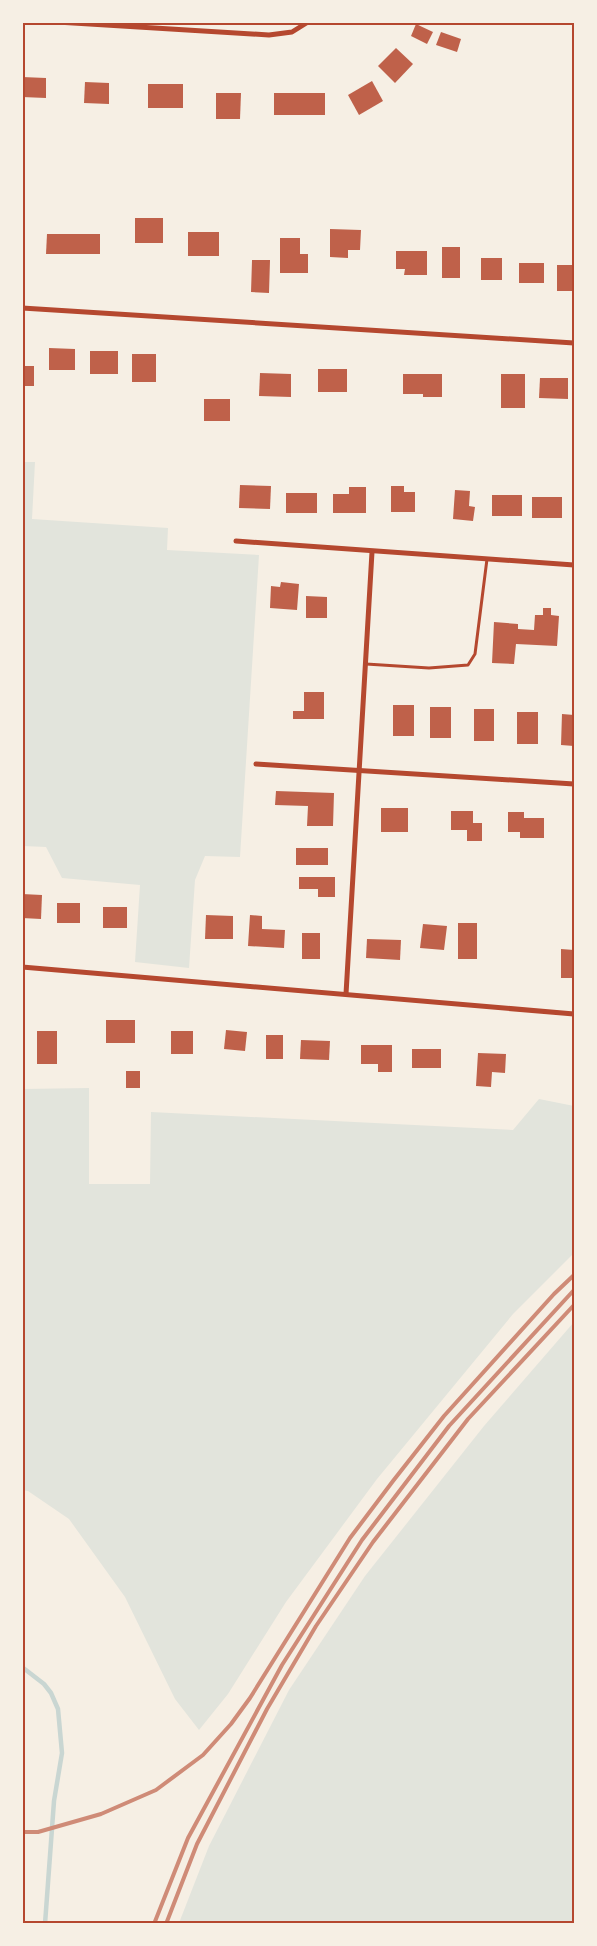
<svg xmlns="http://www.w3.org/2000/svg" width="597" height="1946" viewBox="0 0 597 1946" font-family="Rubik,sans-serif">
<style>
.green{fill:#e2e4dc}
.lines{fill:none;stroke-linecap:round;stroke-linejoin:round}
.stream{stroke:#c9d6d2;stroke-width:4.5}
.building{fill:#bf614a}
.service{stroke:#b5482f;stroke-width:3}
.minor{stroke:#b5482f;stroke-width:5}
.rail{stroke:#cf8b77;stroke-width:4}
.neatline{fill:none;stroke:#b5482f;stroke-width:2}
</style>
<rect width="100%" height="100%" fill="#f6efe4"/>
<g class="green">
<path d="M23,462H35L32,519L168,528L167,550L259,555L240,857L205,856L195,880L189,968L135,962L140,885L62,878L46,847L23,846Z"/>
<path d="M89,1088V1184H150L151,1112L513,1130L539,1099L574,1106V1253L513,1314L377,1479L286,1602L228,1694L199,1730L175,1699L125,1597L69,1519L28,1491L23,1490V1089Z"/>
<path d="M574,1322V1923H179L209,1846L289,1690L365,1576L484,1426Z"/>
</g>
<g class="lines">
<path class="stream" d="M22,1667L44,1684L51,1693L58,1709L62,1753L54,1801L45,1924"/>
</g>
<g class="building">
<path d="M416,24L433,32L427,44L411,36Z"/>
<path d="M441,32L461,39L457,52L436,45Z"/>
<path d="M396,48L413,64L395,83L378,66Z"/>
<path d="M22,77L46,78V98L22,97Z"/>
<path d="M372,81L383,101L359,115L348,95Z"/>
<path d="M85,82L109,83V104L84,103Z"/>
<rect x="148" y="84" width="35" height="24"/>
<path d="M216,93H241L240,119H216Z"/>
<rect x="274" y="93" width="51" height="22"/>
<rect x="135" y="218" width="28" height="25"/>
<path d="M330,229L361,230L360,250H348V258L330,257Z"/>
<rect x="188" y="232" width="31" height="24"/>
<path d="M47,234H100V254H46Z"/>
<path d="M280,238H300V254H308V273H280Z"/>
<rect x="442" y="247" width="18" height="31"/>
<path d="M396,251H427V275H404L405,269H396Z"/>
<rect x="481" y="258" width="21" height="22"/>
<path d="M252,260H270L269,293L251,292Z"/>
<rect x="519" y="263" width="25" height="20"/>
<rect x="557" y="265" width="17" height="26"/>
<path d="M49,348L75,349V370H49Z"/>
<rect x="90" y="351" width="28" height="23"/>
<rect x="132" y="354" width="24" height="28"/>
<rect x="22" y="366" width="12" height="20"/>
<rect x="318" y="369" width="29" height="23"/>
<path d="M260,373L291,374V397L259,396Z"/>
<path d="M403,374H442V397H423V394H403Z"/>
<rect x="501" y="374" width="24" height="34"/>
<path d="M540,378H568V399L539,398Z"/>
<rect x="204" y="399" width="26" height="22"/>
<path d="M240,485L271,486L270,509L239,508Z"/>
<path d="M391,486H404V492H415V512H391Z"/>
<path d="M349,487H366V513H333V494H349Z"/>
<path d="M455,490L470,491L469,506L475,507L473,521L453,519Z"/>
<rect x="286" y="493" width="31" height="20"/>
<rect x="492" y="495" width="30" height="21"/>
<rect x="532" y="497" width="30" height="21"/>
<path d="M281,582L299,584L297,610L270,608L271,586L280,587Z"/>
<path d="M306,596L327,597V618H306Z"/>
<path d="M543,608H551V615L559,616L557,646L516,644L514,664L492,663L494,622L518,624V629L534,630L535,615H543Z"/>
<path d="M304,692H324V719H293V711H304Z"/>
<rect x="393" y="705" width="21" height="31"/>
<rect x="430" y="707" width="21" height="31"/>
<rect x="474" y="709" width="20" height="32"/>
<rect x="517" y="712" width="21" height="32"/>
<path d="M562,714L574,715V746L561,745Z"/>
<path d="M276,791L334,793L333,826H307L308,806L275,805Z"/>
<rect x="381" y="808" width="27" height="24"/>
<path d="M451,811H473V823H482V841H467V830H451Z"/>
<path d="M508,812H524V818H544V838H520V832H508Z"/>
<rect x="296" y="848" width="32" height="17"/>
<path d="M299,877H335V897H318V889H299Z"/>
<path d="M22,894L42,895L41,919L22,918Z"/>
<rect x="57" y="903" width="23" height="20"/>
<rect x="103" y="907" width="24" height="21"/>
<path d="M206,915L233,916V939H205Z"/>
<path d="M250,915L262,916V929L285,930L284,948L248,946Z"/>
<rect x="458" y="923" width="19" height="36"/>
<path d="M423,924L447,926L444,950L420,948Z"/>
<rect x="302" y="933" width="18" height="26"/>
<path d="M367,939L401,940L400,960L366,958Z"/>
<path d="M561,949L574,950V978H561Z"/>
<rect x="106" y="1020" width="29" height="23"/>
<path d="M226,1030L247,1032L245,1051L224,1049Z"/>
<rect x="37" y="1031" width="20" height="33"/>
<rect x="171" y="1031" width="22" height="23"/>
<rect x="266" y="1035" width="17" height="24"/>
<path d="M301,1040L330,1041L329,1060L300,1059Z"/>
<path d="M361,1045H392V1072H378V1064H361Z"/>
<rect x="412" y="1049" width="29" height="19"/>
<path d="M478,1053L506,1054L505,1073L492,1072L491,1087L476,1086Z"/>
<rect x="126" y="1071" width="14" height="17"/>
</g>
<g class="lines">
<path class="service" d="M366,664L429,668L468,665L475,654L487,559"/>
<g class="minor">
<path d="M57,22L269,35L292,32L308,22"/>
<path d="M22,308L574,343"/>
<path d="M236,541L574,565"/>
<path d="M256,764L574,784"/>
<path d="M22,967L574,1014"/>
<path d="M346,994L372,552"/>
</g>
<g class="rail">
<path d="M22,1832H38L101,1814L156,1790L203,1755L231,1724L250,1698L350,1538L393,1481L444,1416L554,1294L574,1275"/>
<path d="M154,1924L188,1838L282,1665L362,1540L449,1426L574,1290"/>
<path d="M166,1924L197,1844L267,1709L316,1626L373,1542L468,1419L574,1305"/>
</g>
</g>
<rect width="597" height="1946" fill="none" stroke="#f6efe4" stroke-width="48"/>
<rect x="24" y="24" width="549" height="1898" class="neatline"/>
</svg>
